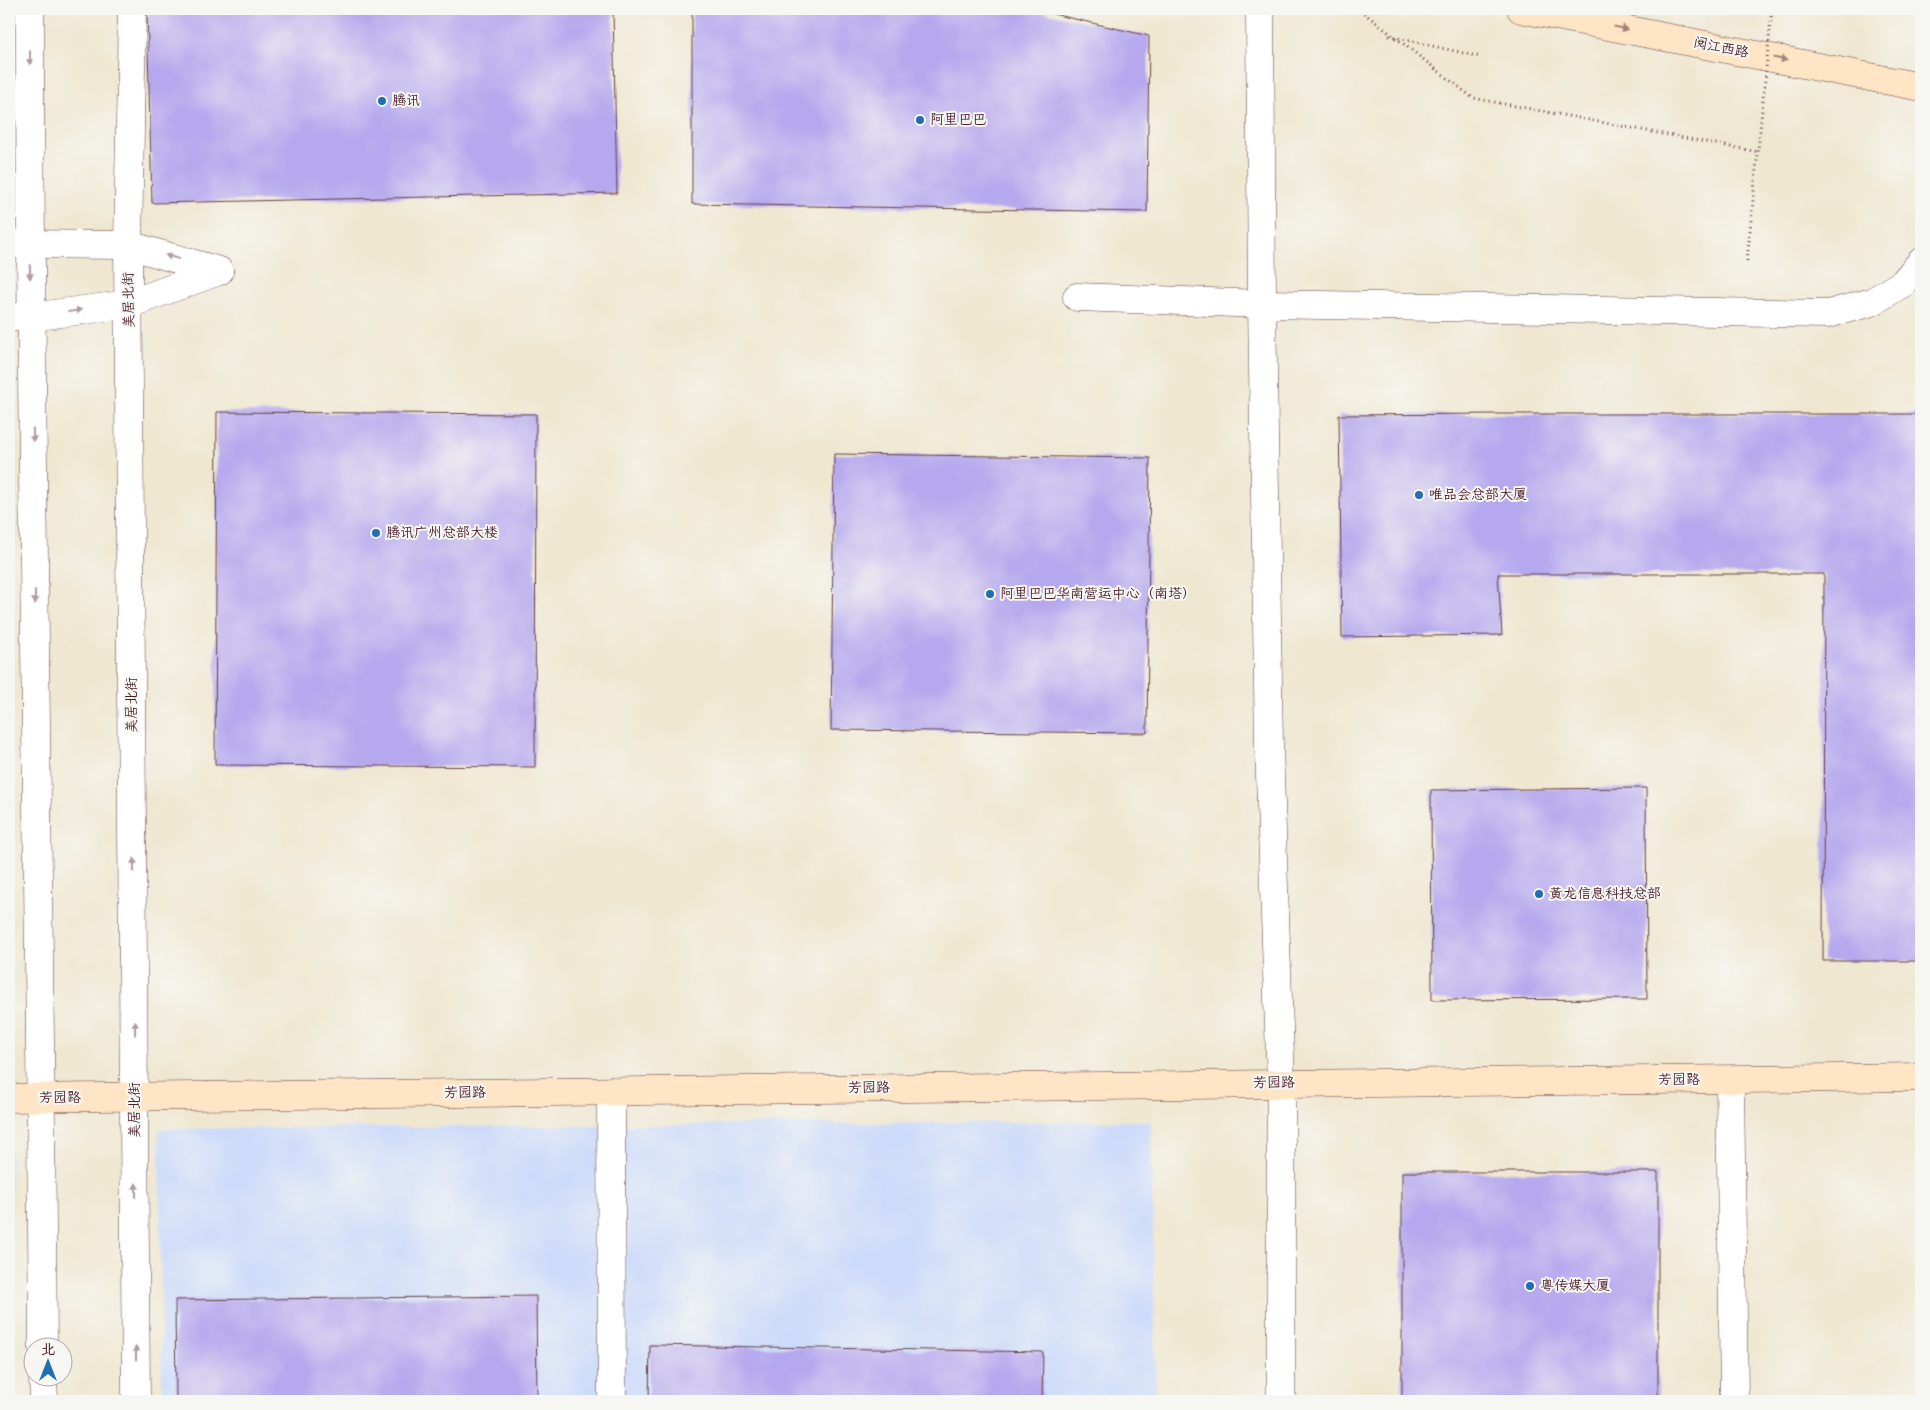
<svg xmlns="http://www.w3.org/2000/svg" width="1930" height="1410" viewBox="0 0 1930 1410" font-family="'Architects Daughter','LXGW WenKai TC',sans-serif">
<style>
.built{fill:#cddbfa}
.building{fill:#b6a8ee}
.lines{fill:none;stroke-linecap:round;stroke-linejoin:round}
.street-casing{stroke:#633d44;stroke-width:29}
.secondary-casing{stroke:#633d44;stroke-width:29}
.path{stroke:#633d44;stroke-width:3;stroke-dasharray:1 4;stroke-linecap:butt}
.street{stroke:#fff;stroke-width:28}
.secondary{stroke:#fde5c5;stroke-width:28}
.path-bridge{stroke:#633d44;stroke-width:3;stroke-dasharray:1 4;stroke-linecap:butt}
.oneway{fill:#a48278}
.oneway2{fill:#ae9aa0}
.poi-dot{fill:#1f6fb2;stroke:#f6f6f2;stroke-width:2}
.labels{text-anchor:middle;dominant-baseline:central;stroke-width:4;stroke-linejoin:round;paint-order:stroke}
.street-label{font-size:14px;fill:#4a1f2b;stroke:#f6f6f2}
.poi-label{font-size:14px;fill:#4a1f2b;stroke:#f6f6f2;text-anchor:start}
</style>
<rect width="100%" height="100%" fill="#f6f6f2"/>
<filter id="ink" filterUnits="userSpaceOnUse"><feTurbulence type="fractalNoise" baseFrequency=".02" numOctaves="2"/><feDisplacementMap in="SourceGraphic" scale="10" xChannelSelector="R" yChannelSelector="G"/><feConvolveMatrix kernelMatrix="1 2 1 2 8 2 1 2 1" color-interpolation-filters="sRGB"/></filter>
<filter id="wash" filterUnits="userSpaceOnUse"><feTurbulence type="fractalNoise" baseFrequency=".0096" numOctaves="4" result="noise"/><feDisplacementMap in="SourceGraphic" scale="20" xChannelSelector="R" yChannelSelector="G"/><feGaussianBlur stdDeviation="1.12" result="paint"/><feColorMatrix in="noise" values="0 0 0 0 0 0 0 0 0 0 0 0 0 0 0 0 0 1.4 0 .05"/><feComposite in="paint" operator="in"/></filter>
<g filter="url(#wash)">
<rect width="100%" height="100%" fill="#efe7d0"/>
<g class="built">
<path d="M9,1121H11L12,1401H9Z"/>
<path d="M1151,1121L1156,1401H162L159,1129Z"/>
</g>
<g id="blocks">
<g class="building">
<path d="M147,9H613L617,193L152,203Z"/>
<path d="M692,9H1031L1149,36L1147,212L692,204Z"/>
<path d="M217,412L536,414L535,767L215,765Z"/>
<path d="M1499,414H1921V961H1823L1824,574H1498L1502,635L1342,637L1339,415Z"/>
<path d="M834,454L1150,458L1147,733L831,730Z"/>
<path d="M1646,788L1647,999L1432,1000L1431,790Z"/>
<rect x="1402" y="1172" width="256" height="229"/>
<path d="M536,1296L537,1401H176L175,1300Z"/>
<path d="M650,1345L1043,1352L1042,1401H649Z"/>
</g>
</g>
</g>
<g filter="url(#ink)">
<use href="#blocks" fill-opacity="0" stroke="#633d44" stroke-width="1"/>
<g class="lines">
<defs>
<g id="street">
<path d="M30,9C30,455 40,901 43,1348"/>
<path d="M132,9L128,245L136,1401"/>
<path d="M1260,9L1262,304L1269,747L1281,1083V1401"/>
<path d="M9,244L128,245L219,271"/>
<path d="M1077,297L1262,304L1828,314L1872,302L1903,283L1921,262"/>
<path d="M9,317H31L129,304L219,271"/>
<path d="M1730,1080L1734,1401"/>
<path d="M611,1091L612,1401"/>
<path d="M43,1378L44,1401"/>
</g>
<g id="secondary">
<path d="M1521,9L1921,87"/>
<path d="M9,1098L1921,1077"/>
</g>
</defs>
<use href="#street" class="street-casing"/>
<use href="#secondary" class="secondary-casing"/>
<g class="path">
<path d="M1354,9H1360"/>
<path d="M1389,36L1481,57"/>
</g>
<use href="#street" class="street"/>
<use href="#secondary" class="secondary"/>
<g class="path-bridge">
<path d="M1360,10L1473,98L1758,152"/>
<path d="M1747,261L1772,9"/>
</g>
</g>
<defs><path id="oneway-solid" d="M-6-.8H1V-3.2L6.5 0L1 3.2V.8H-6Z" transform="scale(1.25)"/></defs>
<g class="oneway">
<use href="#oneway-solid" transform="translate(1621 28) rotate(11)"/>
<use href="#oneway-solid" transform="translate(1780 59) rotate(11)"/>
</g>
<g class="oneway2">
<use href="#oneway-solid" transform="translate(30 58) rotate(90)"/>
<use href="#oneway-solid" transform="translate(172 257) rotate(-164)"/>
<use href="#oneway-solid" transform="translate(30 272) rotate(89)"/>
<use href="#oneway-solid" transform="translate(75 311) rotate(-8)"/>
<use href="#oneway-solid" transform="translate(33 435) rotate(89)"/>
<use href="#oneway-solid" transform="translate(35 597) rotate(89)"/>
<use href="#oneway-solid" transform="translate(134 865) rotate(-90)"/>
<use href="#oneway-solid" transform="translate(135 1028) rotate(-90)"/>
<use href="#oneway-solid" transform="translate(136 1190) rotate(-90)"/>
<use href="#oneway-solid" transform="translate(136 1353) rotate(-90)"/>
</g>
</g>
<g class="poi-dot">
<circle cx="382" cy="101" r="5"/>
<circle cx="920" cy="120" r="5"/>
<circle cx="1419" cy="495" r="5"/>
<circle cx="376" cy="533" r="5"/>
<circle cx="990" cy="594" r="5"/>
<circle cx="1539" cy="894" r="5"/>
<circle cx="1530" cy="1286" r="5"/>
</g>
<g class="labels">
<g class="street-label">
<text transform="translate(1721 48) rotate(11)">阅江西路</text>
<text transform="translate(129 300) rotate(-91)">美居北街</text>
<text transform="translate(132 705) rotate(-90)">美居北街</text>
<text x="1679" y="1080">芳园路</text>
<text transform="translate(1274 1083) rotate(-1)">芳园路</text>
<text transform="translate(869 1088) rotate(-1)">芳园路</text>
<text transform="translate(465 1093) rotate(-1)">芳园路</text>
<text x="60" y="1098">芳园路</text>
<text transform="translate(135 1110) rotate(-90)">美居北街</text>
</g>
<g class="poi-label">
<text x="392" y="101">腾讯</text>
<text x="930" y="120">阿里巴巴</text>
<text x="1429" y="495">唯品会总部大厦</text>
<text x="386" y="533">腾讯广州总部大楼</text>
<text x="1000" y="594">阿里巴巴华南营运中心（南塔）</text>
<text x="1549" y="894">黄龙信息科技总部</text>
<text x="1540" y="1286">粤传媒大厦</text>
</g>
</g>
<rect width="1930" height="1410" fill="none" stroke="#f6f6f2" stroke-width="30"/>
<g transform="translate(48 1362)"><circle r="24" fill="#f6f6f2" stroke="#b1a0a2"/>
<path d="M0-4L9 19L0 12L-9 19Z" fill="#1f6fb2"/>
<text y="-8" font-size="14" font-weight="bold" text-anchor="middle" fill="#4a1f2b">北</text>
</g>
</svg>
